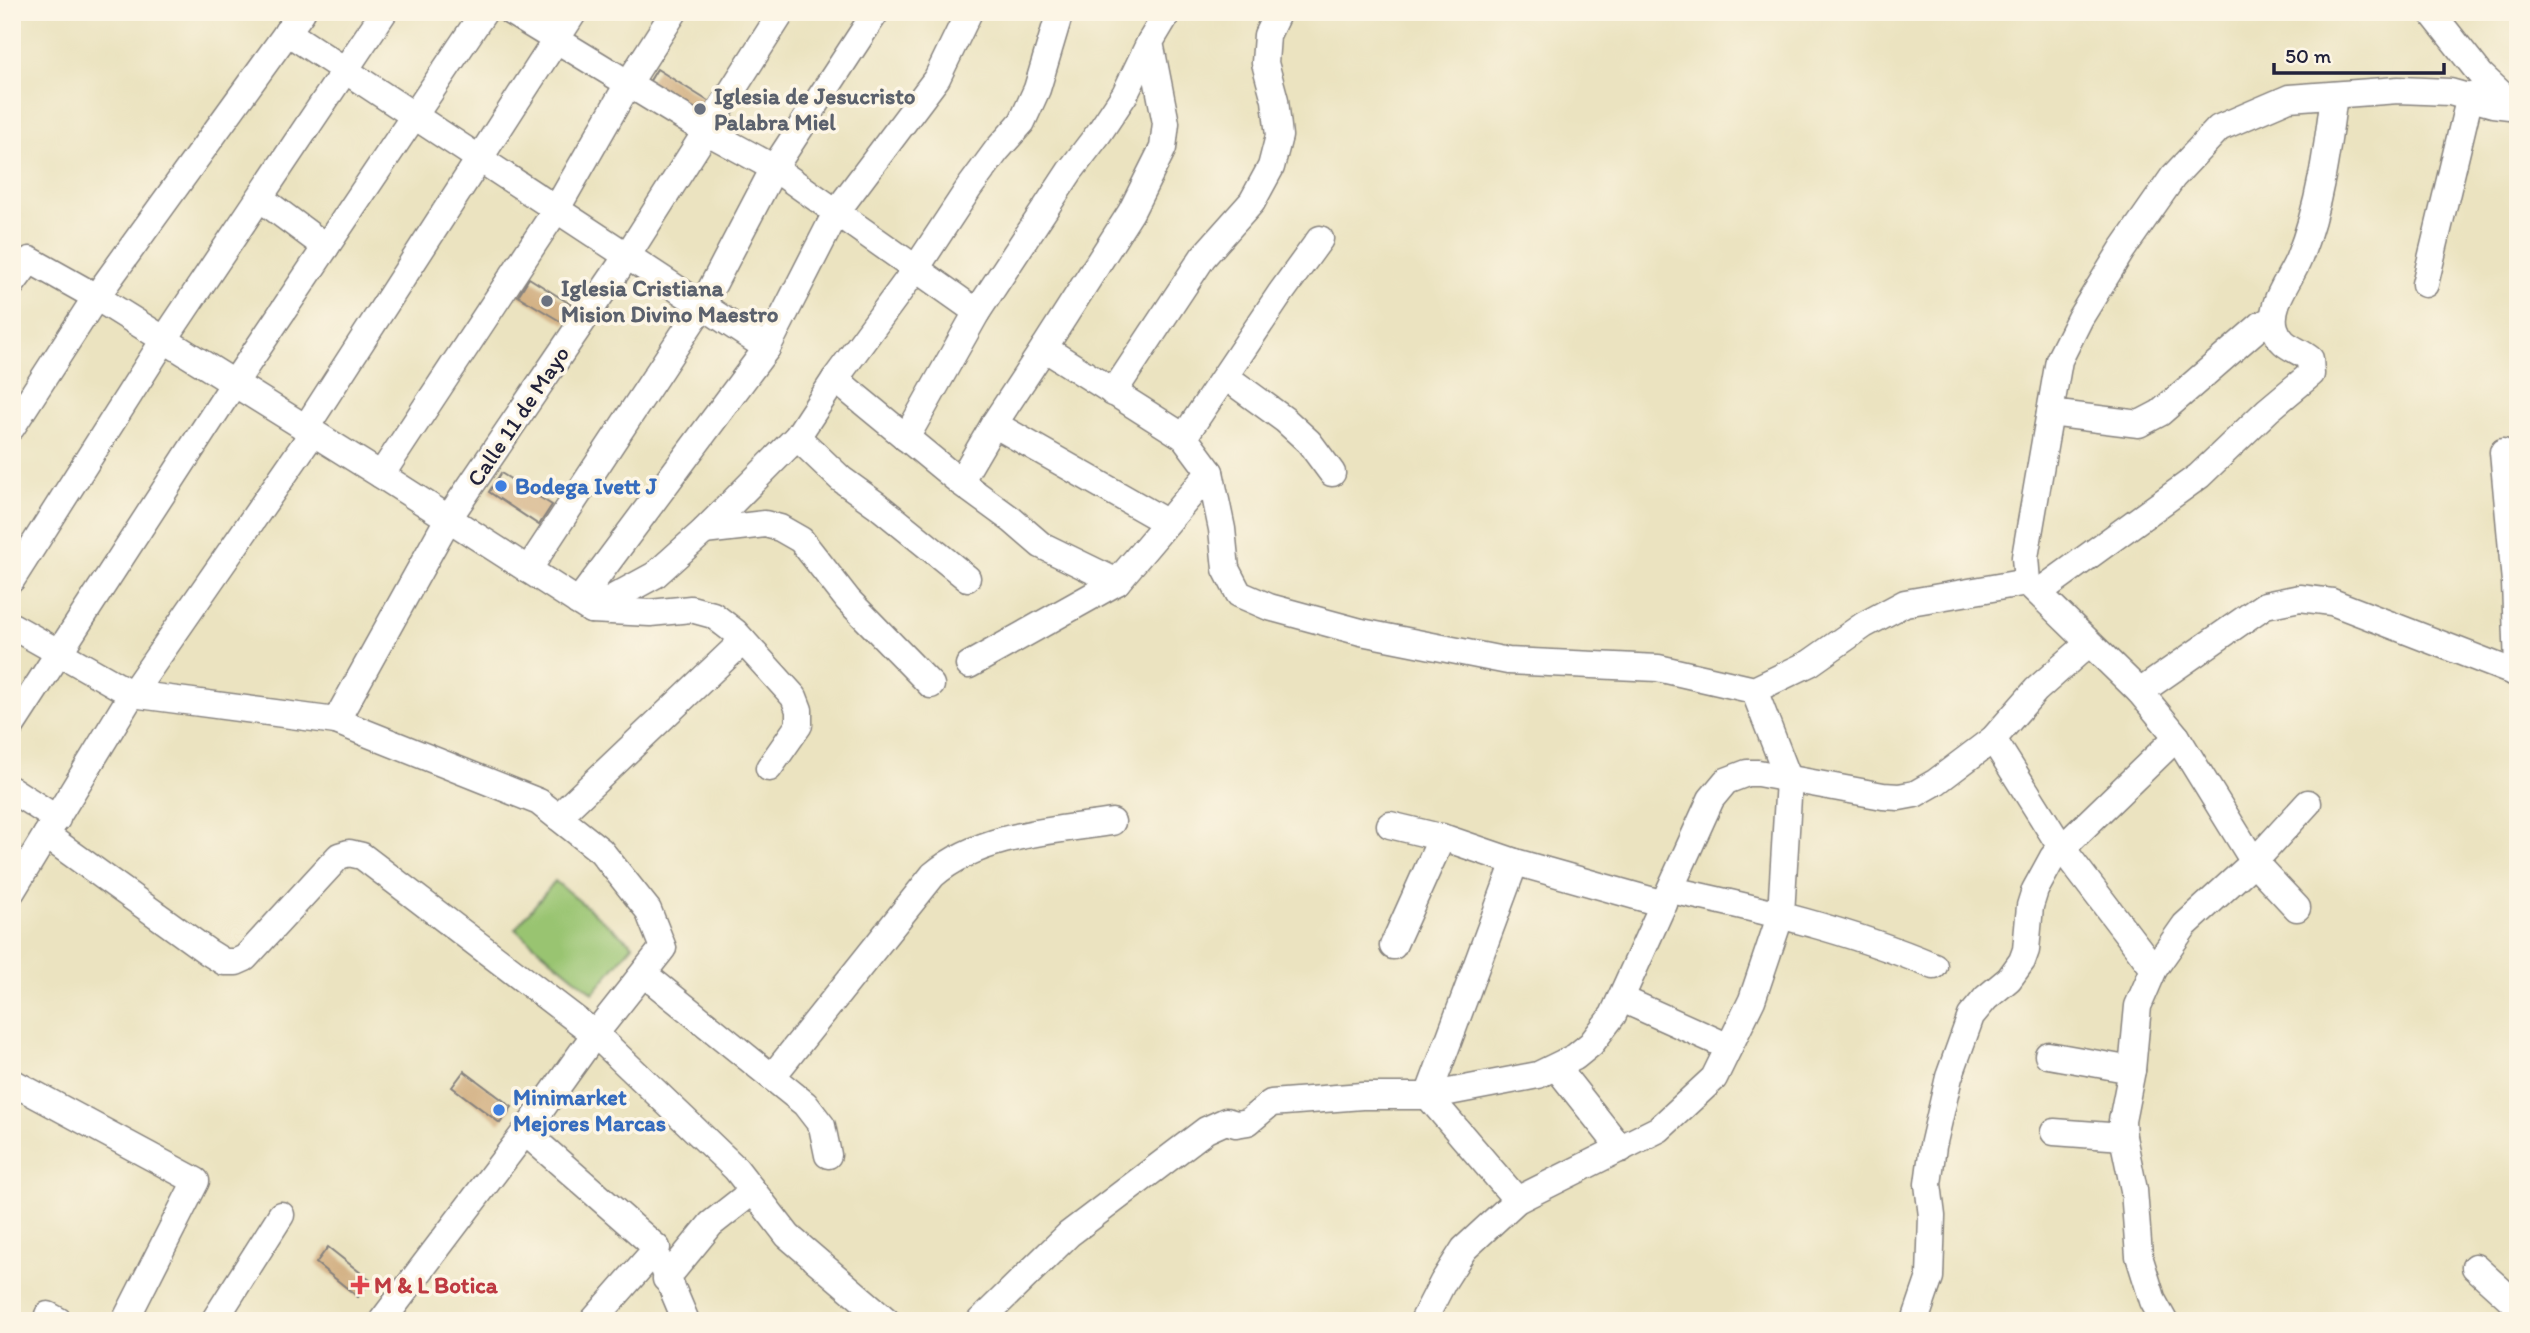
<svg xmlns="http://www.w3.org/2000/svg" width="2530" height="1333" viewBox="0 0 2530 1333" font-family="Itim,sans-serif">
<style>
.green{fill:#99c471;stroke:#5e7356;stroke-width:2}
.building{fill:#d4b387}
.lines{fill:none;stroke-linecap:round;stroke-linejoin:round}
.minor-casing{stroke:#86827e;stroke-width:29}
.minor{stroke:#fff;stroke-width:26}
.worship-dot{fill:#6b7280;stroke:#fcf5e5;stroke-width:2.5}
.shop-dot{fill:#3f7fe0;stroke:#fcf5e5;stroke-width:2.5}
.health-dot{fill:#e0444e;stroke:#fcf5e5;stroke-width:2.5}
.labels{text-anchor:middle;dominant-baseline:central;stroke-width:7;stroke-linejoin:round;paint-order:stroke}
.worship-label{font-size:23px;font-weight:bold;fill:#5b616d;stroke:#fcf5e5;text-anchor:start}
.street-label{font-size:23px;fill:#22223b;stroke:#fcf5e5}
.shop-label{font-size:23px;font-weight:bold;fill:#366cbe;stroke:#fcf5e5;text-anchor:start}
.health-label{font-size:23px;font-weight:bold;fill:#be3a42;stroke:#fcf5e5;text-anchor:start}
</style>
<rect width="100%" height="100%" fill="#fcf5e5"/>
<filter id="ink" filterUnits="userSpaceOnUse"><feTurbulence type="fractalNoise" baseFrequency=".0143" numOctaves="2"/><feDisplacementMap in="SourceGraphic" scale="14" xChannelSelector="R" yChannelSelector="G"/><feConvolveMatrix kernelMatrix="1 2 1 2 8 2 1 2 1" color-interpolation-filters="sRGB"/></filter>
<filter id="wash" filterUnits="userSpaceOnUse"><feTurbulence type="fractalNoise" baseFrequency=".00686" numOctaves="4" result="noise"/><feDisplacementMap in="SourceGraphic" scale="28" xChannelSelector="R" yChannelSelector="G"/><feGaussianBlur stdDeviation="1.57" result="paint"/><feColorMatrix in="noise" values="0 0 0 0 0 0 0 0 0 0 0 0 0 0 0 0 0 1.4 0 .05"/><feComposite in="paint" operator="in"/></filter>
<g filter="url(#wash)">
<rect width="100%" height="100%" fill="#ebe3c0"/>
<path class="green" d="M555,881L633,945L593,993L515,929Z"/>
<g id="blocks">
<g class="building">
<path d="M657,69L716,106L704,126L645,89Z"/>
<path d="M529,278L575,307L565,324L518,296Z"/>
<path d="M501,473L552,505L539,525L489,492Z"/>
<path d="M464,1071L512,1107L500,1123L452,1087Z"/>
<path d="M328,1247L371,1281L358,1297L316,1263Z"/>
</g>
</g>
</g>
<g filter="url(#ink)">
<use href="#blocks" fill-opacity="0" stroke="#86827e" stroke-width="2"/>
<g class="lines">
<defs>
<g id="minor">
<path d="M511,12L706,131L774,168L977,312"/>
<path d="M1168,12L1150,42L1166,123L1163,148L1131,212L1044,348L1184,437L1210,472L1222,529L1226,569L1239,594L1269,607L1361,632L1508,661L1658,668L1754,690L1810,663L1864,625L1905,603L2027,582L2025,557L2059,360L2080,318L2122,250L2173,177L2219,128L2289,98L2398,90L2450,92L2493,104L2518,107"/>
<path d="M2431,12L2481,75L2515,107"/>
<path d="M287,32L767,348"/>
<path d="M260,198L326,247"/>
<path d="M12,284L30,260L96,297L381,475L591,610L650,613L691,609L713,615L735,632L794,697L799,710V725L769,768"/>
<path d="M2425,284L2470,96"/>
<path d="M1226,377L1285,420L1309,442L1332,473"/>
<path d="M835,379L960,482L1012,520L1041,545L1117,582"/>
<path d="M1113,393L1203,257L1252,202L1271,167L1279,136L1275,100L1265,63L1267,35L1278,12"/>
<path d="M2050,413L2139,424L2160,413L2261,325L2273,319"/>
<path d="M994,424L1166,522"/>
<path d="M12,427L96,297L302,12"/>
<path d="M305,429L574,12"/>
<path d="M797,437L841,479L877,505L967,578"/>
<path d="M1184,437L1280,294L1320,239"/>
<path d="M906,438L977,312L1070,171L1099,133L1125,94L1150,42"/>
<path d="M2503,452L2515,582L2518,667"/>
<path d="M381,475L556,210L628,84L674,12"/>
<path d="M960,482L994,424L1044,348"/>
<path d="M704,531L765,524L780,528L801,540L848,600L931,685"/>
<path d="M528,570L702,306L774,168L876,12"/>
<path d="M12,579L164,340L384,12"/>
<path d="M2027,582L2140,692L2177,737L2254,862L2297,908"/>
<path d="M2039,592L2199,476L2268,410L2311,374L2310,359C2297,348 2281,348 2275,328C2268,304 2291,279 2299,258C2320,205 2327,151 2334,95"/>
<path d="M578,602L767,348L837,211L937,78L969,12"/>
<path d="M591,610L655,575L704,531L797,437L835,379L915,270L969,188L997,150L1022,122L1037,89L1060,12"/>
<path d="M12,626L132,694L336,721L539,802L601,851L648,910L663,948L595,1034L525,1132L382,1321"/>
<path d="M969,665L1117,582L1210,472"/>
<path d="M2140,692L2265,605L2300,598L2332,602L2518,674"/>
<path d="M336,721L448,519L627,256L782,12"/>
<path d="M12,725L233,385L484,12"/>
<path d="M1993,739L2061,847L2154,969"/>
<path d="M12,790L57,819"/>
<path d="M558,817L743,641"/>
<path d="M1390,825L1448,839L1515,862L1664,904"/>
<path d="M46,835L208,952L224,962H236L245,958L339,856L349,853L362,856L595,1034L736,1169L788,1236L887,1321"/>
<path d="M1671,890C1760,909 1849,930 1934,966"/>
<path d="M12,891L132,694L312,434"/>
<path d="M1393,946L1442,837"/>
<path d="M644,974L805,1104L822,1126L828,1155"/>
<path d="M1622,999L1729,1047"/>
<path d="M2048,1055L2132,1070"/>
<path d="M1557,1068L1621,1149"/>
<path d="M772,1077L933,875C981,834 1052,831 1112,822"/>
<path d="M12,1082L196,1181L125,1321"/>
<path d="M1428,1096L1515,862"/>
<path d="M1428,1096L1517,1200"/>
<path d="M525,1132L657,1248L593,1321"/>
<path d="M2054,1132L2123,1137"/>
<path d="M662,1264L686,1321"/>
<path d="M2475,1267L2518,1306"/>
<path d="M666,1279L711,1224L753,1191"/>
<path d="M48,1315L59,1321"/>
<path d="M214,1321L281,1215"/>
<path d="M980,1321L1069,1234L1206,1130L1226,1121L1236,1124L1248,1122L1271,1103L1362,1096H1428L1538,1075L1575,1057L1591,1044L1613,1015L1711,799L1726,781L1747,773H1758L1883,796L1899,797L1915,794L1936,782L1993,739L2036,690L2089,643"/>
<path d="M1423,1321L1443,1282L1464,1249L1517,1200L1659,1129L1714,1078L1752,1000L1781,914L1789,780L1754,690"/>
<path d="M1915,1321L1930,1277L1932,1216L1928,1184L1933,1146L1949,1077L1971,1016L1986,998L2009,979L2022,961L2026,950L2030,906L2035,890L2053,857L2177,737"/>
<path d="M2164,1321L2153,1301L2139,1256L2134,1190L2123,1137L2122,1121L2132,1070L2138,1006L2154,969L2185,925L2254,862L2308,803"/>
</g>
</defs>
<use href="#minor" class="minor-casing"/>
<use href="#minor" class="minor"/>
</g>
</g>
<g class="worship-dot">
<circle cx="700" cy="109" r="7"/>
<circle cx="547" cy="301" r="7"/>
</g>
<g class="shop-dot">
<circle cx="501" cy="486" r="7"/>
<circle cx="499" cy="1110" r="7"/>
</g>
<path class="health-dot" d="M356.5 1274.5h7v7h7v7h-7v7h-7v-7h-7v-7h7z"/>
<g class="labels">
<g class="worship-label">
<text x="714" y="96">Iglesia de Jesucristo<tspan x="714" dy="26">Palabra Miel</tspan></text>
<text x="561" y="288">Iglesia Cristiana<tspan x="561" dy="26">Mision Divino Maestro</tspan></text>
</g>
<g class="street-label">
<text transform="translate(518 416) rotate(-56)">Calle 11 de Mayo</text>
</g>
<g class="shop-label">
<text x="515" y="486">Bodega Ivett J</text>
<text x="513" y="1097">Minimarket<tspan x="513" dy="26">Mejores Marcas</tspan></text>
</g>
<g class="health-label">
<text x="374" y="1285">M &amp; L Botica</text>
</g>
</g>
<rect width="2530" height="1333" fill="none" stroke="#fcf5e5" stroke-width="42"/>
<path d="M2274 63v10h170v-10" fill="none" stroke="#22223b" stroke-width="3.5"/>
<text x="2285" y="63" font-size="21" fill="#22223b" stroke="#fcf5e5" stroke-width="5" paint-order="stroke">50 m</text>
</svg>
